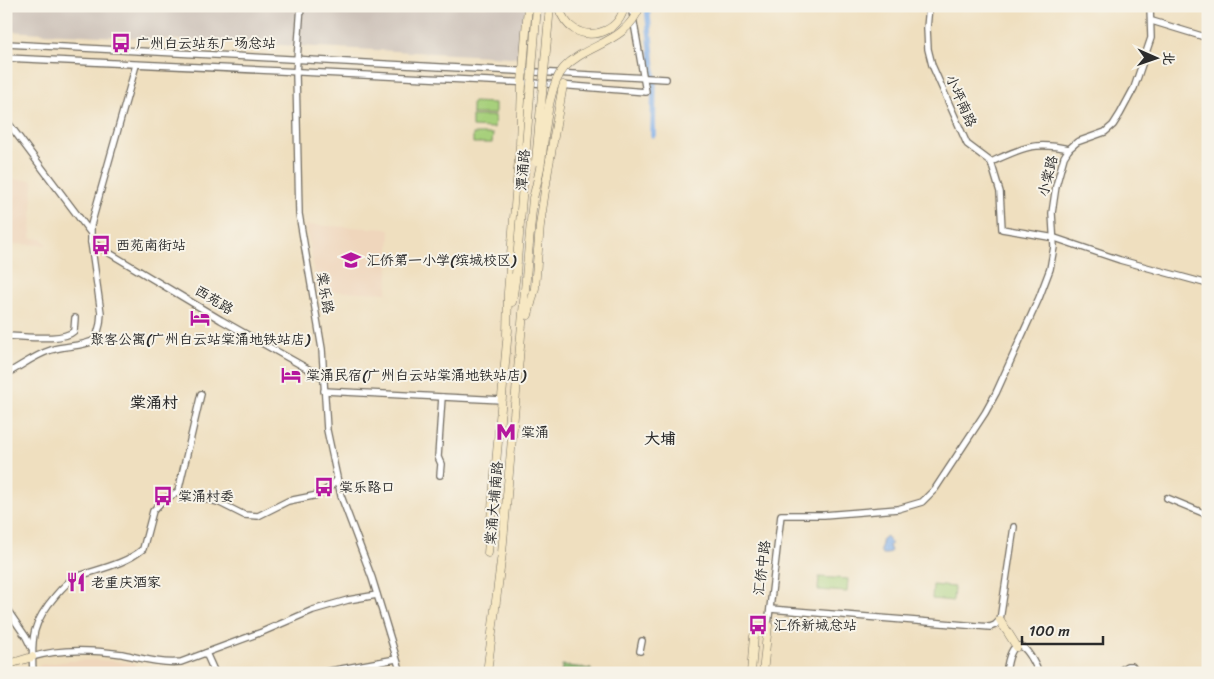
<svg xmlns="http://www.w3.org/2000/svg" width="1214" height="679" viewBox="0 0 1214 679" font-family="Sriracha,'LXGW WenKai TC',sans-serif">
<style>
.built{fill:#efd6bc}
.industrial{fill:#cdc2b9}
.green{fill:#a7d07c;stroke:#697e54}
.forest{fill:#85b26c;stroke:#586e4c}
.water{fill:#7faee9;stroke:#556c8a}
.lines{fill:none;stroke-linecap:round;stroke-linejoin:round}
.canal{stroke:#7faee9;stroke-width:5.5}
.street-casing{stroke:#706a5f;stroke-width:8}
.secondary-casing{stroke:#706a5f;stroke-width:9}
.street{stroke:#fff;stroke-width:5.5}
.secondary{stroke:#f7e8c3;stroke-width:8}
.secondary-bridge-casing{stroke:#706a5f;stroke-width:9;stroke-linecap:butt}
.secondary-bridge{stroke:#f7e8c3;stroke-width:8}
.labels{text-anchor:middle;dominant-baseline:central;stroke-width:4;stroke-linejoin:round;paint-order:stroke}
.poi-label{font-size:14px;fill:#2b2b2b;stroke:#f7f3e8;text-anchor:start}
.street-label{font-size:14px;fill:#2b2b2b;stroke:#f7f3e8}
.quarter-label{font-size:16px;font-weight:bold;fill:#2b2b2b;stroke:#f7f3e8}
</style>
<rect width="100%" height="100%" fill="#f7f3e8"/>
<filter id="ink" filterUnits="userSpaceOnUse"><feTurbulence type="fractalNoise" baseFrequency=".02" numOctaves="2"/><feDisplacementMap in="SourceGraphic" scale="10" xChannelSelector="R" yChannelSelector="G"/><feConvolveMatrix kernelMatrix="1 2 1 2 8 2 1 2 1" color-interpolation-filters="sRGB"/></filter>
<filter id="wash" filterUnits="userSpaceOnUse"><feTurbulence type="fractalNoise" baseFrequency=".0096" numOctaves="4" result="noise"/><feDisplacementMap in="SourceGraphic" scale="20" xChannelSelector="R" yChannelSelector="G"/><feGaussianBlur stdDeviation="1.12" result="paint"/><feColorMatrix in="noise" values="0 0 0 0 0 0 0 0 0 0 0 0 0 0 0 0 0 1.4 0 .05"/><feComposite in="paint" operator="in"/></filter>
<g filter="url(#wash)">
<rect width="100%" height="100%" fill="#efdfbf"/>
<g class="built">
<path d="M6,176L8,179L33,180L31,238L42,239L47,245L6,244Z"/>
<path d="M306,225L390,229L387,293L333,291L318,292Z"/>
<path d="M97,660L135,663L134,673H40L39,665L68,661Z"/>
</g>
<path class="industrial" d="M6,6H540L529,58L6,31Z"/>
<g class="green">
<path d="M472,102L495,103V114H472Z"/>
<path d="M472,116H495L494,128L472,127Z"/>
<path d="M473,134H493L492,143H473Z"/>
<path d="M819,577L848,579L847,592L818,590Z"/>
<path d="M933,585L954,587L953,601L932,599Z"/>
</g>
<path class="forest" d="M562,665L591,669V673H561Z"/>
<path class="water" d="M886,536L891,544L889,546L891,551L887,554H882L880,550L882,544L881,540Z"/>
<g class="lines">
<path class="canal" d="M647,6L654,78L653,135"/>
</g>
</g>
<g filter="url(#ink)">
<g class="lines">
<defs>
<g id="street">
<path d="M301,6L296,73L299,214L322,349L327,430L341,496L372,578L401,673"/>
<path d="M929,6L927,28L928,49L932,65L967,144L991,162L1000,192L1002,229L1055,238L1120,260L1208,284"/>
<path d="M1152,21L1208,38"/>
<path d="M6,44L666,79"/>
<path d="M6,58L534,83L646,92L631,6"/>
<path d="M6,120L90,232"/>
<path d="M991,162C1022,148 1034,141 1069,149"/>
<path d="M91,242L221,320L324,378"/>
<path d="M6,336C23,336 63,342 74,331L75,318"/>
<path d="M6,374C21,366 35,355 51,350C66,345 85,347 96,339L100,324L101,313L91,242V225L136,65"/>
<path d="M324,391L502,400"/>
<path d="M440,475L441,464L438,457L442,397"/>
<path d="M178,492L201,394"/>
<path d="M1167,498L1208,515"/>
<path d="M6,608L26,637L31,647"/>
<path d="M770,609L990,627L995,625L1000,620L1014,527"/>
<path d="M768,625L781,515H824L898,509L922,502L935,489L985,413L996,393L1039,298L1050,269L1054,247L1052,213L1056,186L1064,157L1069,149L1077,142L1105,132L1113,125L1120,114L1134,88L1151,38L1150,6"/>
<path d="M640,651L642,641"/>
<path d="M206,653L215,673"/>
<path d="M32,657C60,648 94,650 122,654C141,658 161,664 181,662L262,632L313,610L348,600L377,595"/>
<path d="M33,673C31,637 32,623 56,595C62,588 68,581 76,577C98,569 124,565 143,549L153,511L163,500L178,492L218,502L244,515L258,516L288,501L318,495L330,487L337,480"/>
<path d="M319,673L396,659"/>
<path d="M1006,673C1007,666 1008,659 1011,653C1021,631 1036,666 1039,673"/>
<path d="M1117,673L1127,666H1132L1137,673"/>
</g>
<g id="secondary">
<path d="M558,6C561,15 566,24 574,29C594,41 621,29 624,6"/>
<path d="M512,302L516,274"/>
<path d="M528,315L535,288L540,225L548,170L563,85"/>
<path d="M507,335L508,292L520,145L522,83L528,6"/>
<path d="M488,553L508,330"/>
<path d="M1000,620L1017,647"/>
<path d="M6,665L32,657"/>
<path d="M487,673L502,553L533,198"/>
<path d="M751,673L754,636L768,625"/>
<path d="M763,673L768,625"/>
</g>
</defs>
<use href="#street" class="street-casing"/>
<use href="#secondary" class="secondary-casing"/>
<use href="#street" class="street"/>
<use href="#secondary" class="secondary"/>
<defs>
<g id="secondary-bridge">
<path d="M536,161L550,6"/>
<path d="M533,198C536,188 538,178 540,168C545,141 546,88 564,68C587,43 626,44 640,6"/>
<path d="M516,274L537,6"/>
</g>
</defs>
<use href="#secondary-bridge" class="secondary-bridge-casing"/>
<use href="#secondary-bridge" class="secondary-bridge"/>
</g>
</g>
<defs>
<symbol id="bus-bare" viewBox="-9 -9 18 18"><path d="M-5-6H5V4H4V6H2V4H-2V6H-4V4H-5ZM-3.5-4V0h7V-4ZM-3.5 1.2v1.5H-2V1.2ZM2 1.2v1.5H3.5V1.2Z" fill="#b5179e" stroke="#f7f3e8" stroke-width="2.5" paint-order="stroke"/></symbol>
<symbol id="school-bare" viewBox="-9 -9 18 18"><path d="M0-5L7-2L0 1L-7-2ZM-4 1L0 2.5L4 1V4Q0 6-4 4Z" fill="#b5179e" stroke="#f7f3e8" stroke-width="2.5" paint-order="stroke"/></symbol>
<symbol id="hotel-bare" viewBox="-9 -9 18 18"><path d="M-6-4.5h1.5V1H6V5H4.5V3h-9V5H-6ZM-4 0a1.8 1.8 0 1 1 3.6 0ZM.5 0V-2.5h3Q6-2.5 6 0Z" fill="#b5179e" stroke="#f7f3e8" stroke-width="2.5" paint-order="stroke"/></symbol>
<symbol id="metro-bare" viewBox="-9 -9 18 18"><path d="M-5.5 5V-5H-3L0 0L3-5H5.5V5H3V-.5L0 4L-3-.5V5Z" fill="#b5179e" stroke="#f7f3e8" stroke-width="2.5" paint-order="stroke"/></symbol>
<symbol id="restaurant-bare" viewBox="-9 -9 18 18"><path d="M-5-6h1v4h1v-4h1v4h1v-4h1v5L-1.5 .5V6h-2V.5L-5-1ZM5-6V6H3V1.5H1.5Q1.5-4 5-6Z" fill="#b5179e" stroke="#f7f3e8" stroke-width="2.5" paint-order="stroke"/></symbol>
</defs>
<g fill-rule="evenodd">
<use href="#bus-bare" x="107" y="29" width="28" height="28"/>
<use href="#bus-bare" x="87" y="231" width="28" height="28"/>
<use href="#school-bare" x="337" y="246" width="28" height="28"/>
<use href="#hotel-bare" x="186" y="304" width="28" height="28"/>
<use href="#hotel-bare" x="277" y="361" width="28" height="28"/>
<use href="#metro-bare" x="492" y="418" width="28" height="28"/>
<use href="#bus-bare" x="310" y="473" width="28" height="28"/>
<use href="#bus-bare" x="149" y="482" width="28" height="28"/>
<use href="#restaurant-bare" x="62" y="568" width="28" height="28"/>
<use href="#bus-bare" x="744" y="611" width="28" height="28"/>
</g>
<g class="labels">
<g class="poi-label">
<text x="136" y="43">广州白云站东广场总站</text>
<text x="116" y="245">西苑南街站</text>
<text x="366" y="260">汇侨第一小学(缤城校区)</text>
<text x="200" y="339" text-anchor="middle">聚客公寓(广州白云站棠涌地铁站店)</text>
<text x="306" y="375">棠涌民宿(广州白云站棠涌地铁站店)</text>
<text x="521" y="432">棠涌</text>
<text x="339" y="487">棠乐路口</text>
<text x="178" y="496">棠涌村委</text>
<text x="91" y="582">老重庆酒家</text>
<text x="773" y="625">汇侨新城总站</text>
</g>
<g class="street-label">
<text transform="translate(961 101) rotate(66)">小坪南路</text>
<text transform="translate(523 170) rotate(-85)">潭涌路</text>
<text transform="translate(1048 176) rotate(-76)">小棠路</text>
<text transform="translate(325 293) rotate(80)">棠乐路</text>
<text transform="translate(214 300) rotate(31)">西苑路</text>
<text transform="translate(494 503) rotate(-85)">棠涌大埔南路</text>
<text transform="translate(762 568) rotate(-83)">汇侨中路</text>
</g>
<g class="quarter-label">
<text x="154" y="402">棠涌村</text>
<text x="660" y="438">大埔</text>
</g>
</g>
<rect width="1214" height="679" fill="none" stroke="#f7f3e8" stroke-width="25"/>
<g transform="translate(1156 58) rotate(92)" stroke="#f7f3e8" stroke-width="4" paint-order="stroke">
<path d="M0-4L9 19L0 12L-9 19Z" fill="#2b2b2b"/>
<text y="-8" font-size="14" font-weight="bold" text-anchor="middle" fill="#2b2b2b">北</text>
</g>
<path d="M1022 636v8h81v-8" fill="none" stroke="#2b2b2b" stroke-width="2.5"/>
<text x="1029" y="636" font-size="15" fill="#2b2b2b" stroke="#f7f3e8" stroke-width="4" paint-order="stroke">100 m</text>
</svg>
